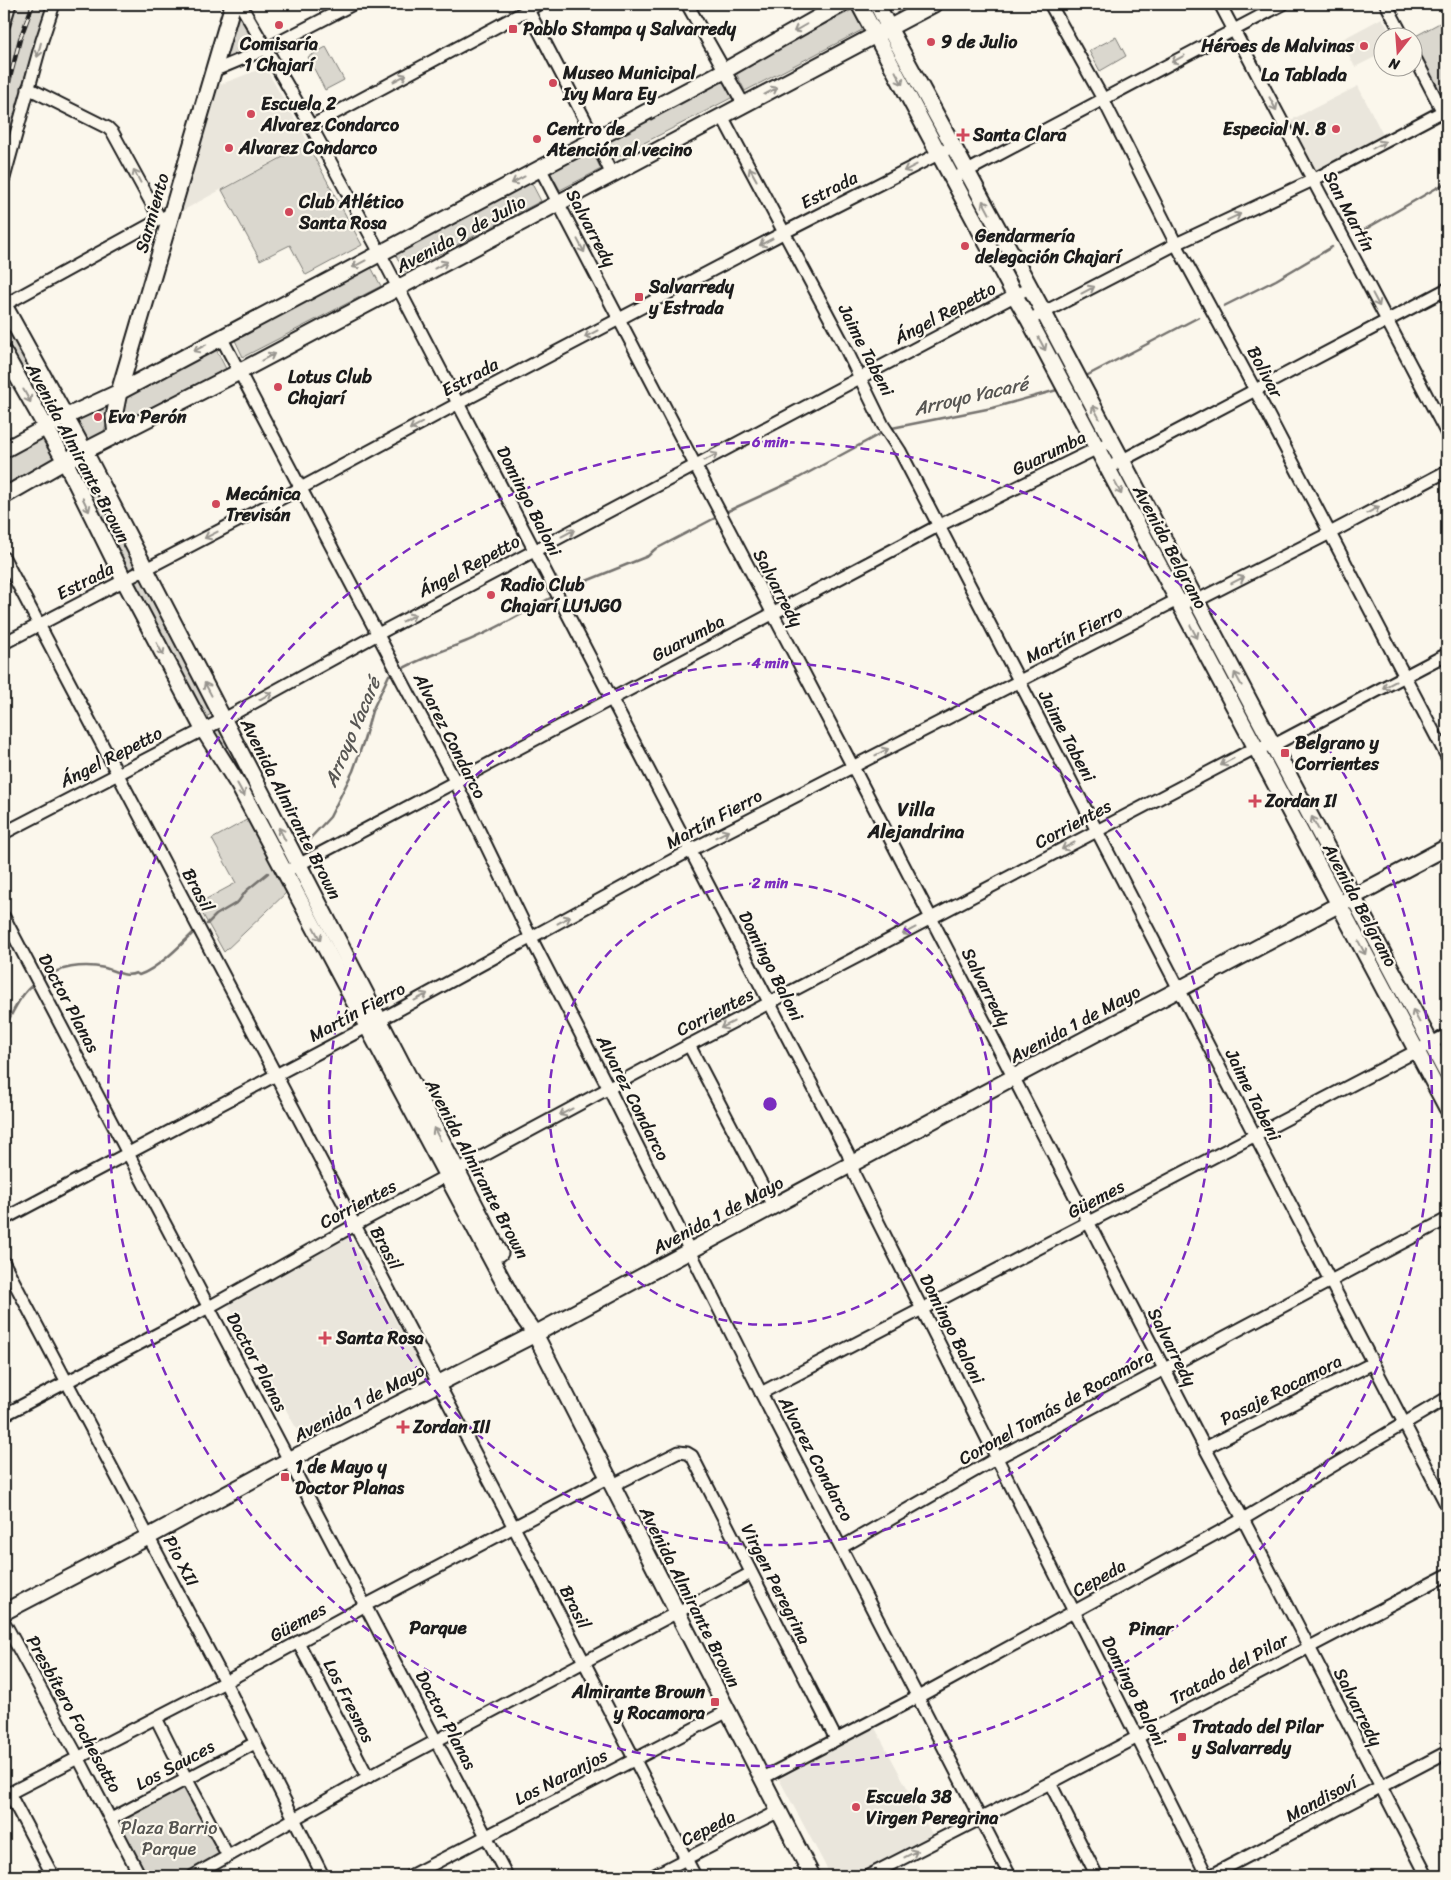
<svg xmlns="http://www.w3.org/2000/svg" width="1451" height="1880" viewBox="0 0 1451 1880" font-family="Sriracha,sans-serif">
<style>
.built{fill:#eae6dc}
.green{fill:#dad7ce;stroke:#7b7a75}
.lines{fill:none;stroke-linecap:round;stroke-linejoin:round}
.stream{stroke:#74726e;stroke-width:2.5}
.street-casing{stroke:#1c1c1c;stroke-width:15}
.secondary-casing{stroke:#1c1c1c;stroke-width:19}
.street{stroke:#fbf7ec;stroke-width:11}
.secondary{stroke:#fbf7ec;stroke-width:15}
.rail-casing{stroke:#1c1c1c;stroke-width:4.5}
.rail{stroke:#fbf7ec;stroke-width:2.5;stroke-dasharray:8;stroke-linecap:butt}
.oneway{stroke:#97948e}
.ring{fill:none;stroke:#7b2cbf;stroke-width:2.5;stroke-dasharray:9 6}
.poi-dot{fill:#d1495b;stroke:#fbf7ec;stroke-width:2}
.labels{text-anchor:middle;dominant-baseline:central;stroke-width:4.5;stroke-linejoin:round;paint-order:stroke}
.poi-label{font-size:18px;font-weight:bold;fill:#1c1c1c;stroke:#fbf7ec;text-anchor:start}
.street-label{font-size:18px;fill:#1c1c1c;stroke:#fbf7ec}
.park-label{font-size:18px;fill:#555451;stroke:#fbf7ec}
.neighbourhood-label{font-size:19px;font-weight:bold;fill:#1c1c1c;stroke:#fbf7ec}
.water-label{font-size:19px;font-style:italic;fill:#575653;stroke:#fbf7ec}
.centre{fill:#7b2cbf;stroke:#fbf7ec;stroke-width:2.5}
.ring-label{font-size:15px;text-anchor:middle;font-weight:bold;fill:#7b2cbf;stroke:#fbf7ec;stroke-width:4.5;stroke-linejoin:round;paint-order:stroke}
</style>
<rect width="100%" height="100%" fill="#fbf7ec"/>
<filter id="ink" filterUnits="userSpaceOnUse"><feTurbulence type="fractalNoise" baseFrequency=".02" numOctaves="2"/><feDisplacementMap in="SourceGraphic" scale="10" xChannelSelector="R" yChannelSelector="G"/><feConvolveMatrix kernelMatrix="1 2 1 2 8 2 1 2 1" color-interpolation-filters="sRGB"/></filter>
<g filter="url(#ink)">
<g class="built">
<path d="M1382,18L1393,37L1384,38L1383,53L1355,67L1341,40Z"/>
<path d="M265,67L308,142L182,211L219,85Z"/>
<path d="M1358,86L1384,137L1315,172L1289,121Z"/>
<path d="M349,1237L423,1370L301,1437L228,1304Z"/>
<path d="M875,1728L933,1836L856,1876H831L779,1779Z"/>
</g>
<g class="green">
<path d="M14,4H48L27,69L4,152V34Z"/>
<path d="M235,4L263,47L216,68Z"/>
<path d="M856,8L866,28L745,91L735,71Z"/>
<path d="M1447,19V93L1439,94L1434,89L1414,50V38H1412Z"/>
<path d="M1116,37L1126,56L1100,71L1089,51Z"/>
<path d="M326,47L344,80L325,90L308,57Z"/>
<path d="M722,78L733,97L611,160L601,141Z"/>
<path d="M307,144L362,245L306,275L290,245L260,260L222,190Z"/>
<path d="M591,149L601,169L560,190L549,170Z"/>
<path d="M531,182L541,201L405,272L394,252Z"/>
<path d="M370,265L381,286L243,357L233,336Z"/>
<path d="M4,313L55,408L46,412L4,335Z"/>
<path d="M215,347L226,369L128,421L122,419L119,412L126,394Z"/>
<path d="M101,406L107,409L110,412C105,428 106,436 88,441L84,438L77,424L80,418Z"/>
<path d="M41,435L55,460L4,490V457Z"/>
<path d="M84,463L138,564L125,571L77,467Z"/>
<path d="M145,577L215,712L204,718L134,583Z"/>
<path d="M222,726L288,855L283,858L213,731Z"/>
<path d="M252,817L287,892L224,952L197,904L236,883L212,839Z"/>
<path d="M184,1785L224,1854L185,1876H146L116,1824Z"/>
</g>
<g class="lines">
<g class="stream">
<path d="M1357,234L1447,182"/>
<path d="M1224,306L1276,280L1332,247"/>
<path d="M1086,376L1199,317"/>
<path d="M892,428L992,408L1057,390"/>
<path d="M728,511L793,481L880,434"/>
<path d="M564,590L648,556L654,550L715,518"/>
<path d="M400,670C421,658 443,651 465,642C495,630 524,613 552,597"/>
<path d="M303,846L330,817L353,771L364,740L372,711L389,675L393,674"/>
<path d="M207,924L216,915L238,902L246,891L268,873"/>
<path d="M40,980C58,967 83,963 105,968C116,971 125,978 136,973L139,975C157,969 179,947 193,933"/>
<path d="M4,1028C13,1013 20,994 35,983"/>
</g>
<defs>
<g id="street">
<path d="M240,4L311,126L380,253L848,1154L855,1176L1207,1876"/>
<path d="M525,4L595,139L612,175"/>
<path d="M687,4L744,105"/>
<path d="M1050,4L1103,99L1176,244L1255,390L1447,757"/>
<path d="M1220,4L1447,434"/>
<path d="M1386,4L1404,38"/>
<path d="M4,24L10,4"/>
<path d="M1414,56L1447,120"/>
<path d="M213,71L266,49L353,4"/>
<path d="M28,88L108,128L113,133L160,219"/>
<path d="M722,116L843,343L883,425L900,451L1447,1506"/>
<path d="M311,126L539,4"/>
<path d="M540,168L853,767L1205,1448L1243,1519L1427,1876"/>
<path d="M960,175L1283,4"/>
<path d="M4,178L42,40L54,4"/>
<path d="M4,305L166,216"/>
<path d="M1029,320L1176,244L1313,180L1447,109"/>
<path d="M221,337L455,781L531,938L609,1089L761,1393L1010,1876"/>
<path d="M1115,464L1447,289"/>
<path d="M4,558L539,1575L695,1876"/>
<path d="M4,643L301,488L459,403L785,232L946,150"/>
<path d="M4,833L224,719L378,634L1029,288"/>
<path d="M285,872L938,526L1112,441"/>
<path d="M4,917L507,1876"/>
<path d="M689,1045L773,1206"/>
<path d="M4,1219L378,1021L691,850L1177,600L1196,601L1330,533L1447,471"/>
<path d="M4,1263L225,1682L323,1876"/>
<path d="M761,1393L1447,1035"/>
<path d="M4,1415L209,1307L355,1225L689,1045L1255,748L1274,745L1447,654"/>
<path d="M1205,1448L1373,1363"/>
<path d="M611,1486L679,1452L687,1453L692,1456L836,1739"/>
<path d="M842,1547L997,1458L1447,1219"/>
<path d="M4,1622L79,1759L140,1876"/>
<path d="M298,1642L368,1777"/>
<path d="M156,1718L186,1778L228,1856"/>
<path d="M763,1778L918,1697L1243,1519L1447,1398"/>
<path d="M1050,1783L1097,1876"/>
<path d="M9,1793L53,1876"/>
<path d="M4,1796L225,1682L366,1605L607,1478"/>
<path d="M111,1819L255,1743"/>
<path d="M193,1876L368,1777L751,1573"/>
<path d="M410,1876L728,1711"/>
<path d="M653,1876L779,1811"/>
<path d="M868,1876L1050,1783L1447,1575"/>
<path d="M1210,1876L1447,1752"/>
</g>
<g id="secondary">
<path d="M859,4L1015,296L1029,320L1447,1108"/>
<path d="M877,4L889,28L1044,313L1447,1074"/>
<path d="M4,305L85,452L500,1253"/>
<path d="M4,353L65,461L124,580L203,729L239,786L520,1313L535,1334C626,1515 720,1695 812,1876"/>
<path d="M116,435L114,417L119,392L233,4"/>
<path d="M4,450L65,417L119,392L724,71L842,4"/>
<path d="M4,496L65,461L239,372L934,4"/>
<path d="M4,1612L148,1537L289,1460L535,1334L1012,1078L1447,847"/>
</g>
</defs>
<use href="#street" class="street-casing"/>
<use href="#secondary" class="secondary-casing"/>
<use href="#street" class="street"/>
<use href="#secondary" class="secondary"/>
<defs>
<path id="rail" d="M4,101L20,39L33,4"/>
</defs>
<use href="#rail" class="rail-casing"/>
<use href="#rail" class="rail"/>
</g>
<defs><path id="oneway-shaft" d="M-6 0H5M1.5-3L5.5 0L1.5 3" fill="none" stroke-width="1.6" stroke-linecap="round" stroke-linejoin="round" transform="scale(1.25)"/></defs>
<g class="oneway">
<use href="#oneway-shaft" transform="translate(800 28) rotate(150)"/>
<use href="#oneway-shaft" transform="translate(39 50) rotate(105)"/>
<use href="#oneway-shaft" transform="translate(1178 59) rotate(152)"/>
<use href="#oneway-shaft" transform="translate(400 78) rotate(-28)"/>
<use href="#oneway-shaft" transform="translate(899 78) rotate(62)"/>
<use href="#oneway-shaft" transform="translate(771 91) rotate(-28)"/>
<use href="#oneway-shaft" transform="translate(1273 104) rotate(62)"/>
<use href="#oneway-shaft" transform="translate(1379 145) rotate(-28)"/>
<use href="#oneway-shaft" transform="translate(910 168) rotate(153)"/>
<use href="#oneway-shaft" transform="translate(753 174) rotate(-119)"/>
<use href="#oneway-shaft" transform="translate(137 176) rotate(-118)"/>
<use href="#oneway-shaft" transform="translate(518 180) rotate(152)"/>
<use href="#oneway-shaft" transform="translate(986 207) rotate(-118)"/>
<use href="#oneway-shaft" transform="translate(1234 217) rotate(-25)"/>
<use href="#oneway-shaft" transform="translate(766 242) rotate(152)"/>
<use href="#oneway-shaft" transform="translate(581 246) rotate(62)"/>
<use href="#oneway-shaft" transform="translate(359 264) rotate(152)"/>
<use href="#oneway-shaft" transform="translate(441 265) rotate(-28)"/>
<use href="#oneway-shaft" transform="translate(1088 290) rotate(-28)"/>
<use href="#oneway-shaft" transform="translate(1376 300) rotate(62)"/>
<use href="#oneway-shaft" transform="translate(591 334) rotate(152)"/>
<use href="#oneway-shaft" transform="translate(1042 344) rotate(62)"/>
<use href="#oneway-shaft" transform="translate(200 348) rotate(152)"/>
<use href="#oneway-shaft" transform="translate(268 357) rotate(-28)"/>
<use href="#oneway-shaft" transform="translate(27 396) rotate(61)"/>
<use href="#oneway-shaft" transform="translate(1096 412) rotate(-118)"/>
<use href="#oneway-shaft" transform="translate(416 426) rotate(152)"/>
<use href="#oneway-shaft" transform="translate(711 457) rotate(-28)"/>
<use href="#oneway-shaft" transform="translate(1118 488) rotate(62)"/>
<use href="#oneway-shaft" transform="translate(86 505) rotate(64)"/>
<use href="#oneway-shaft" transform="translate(1373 510) rotate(-28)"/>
<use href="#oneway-shaft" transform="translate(568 533) rotate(-28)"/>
<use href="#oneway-shaft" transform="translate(211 535) rotate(153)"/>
<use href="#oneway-shaft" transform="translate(1238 580) rotate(-27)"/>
<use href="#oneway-shaft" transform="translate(409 618) rotate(-28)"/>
<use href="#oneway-shaft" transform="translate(1194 632) rotate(62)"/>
<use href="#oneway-shaft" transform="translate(160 649) rotate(62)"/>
<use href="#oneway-shaft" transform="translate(1238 679) rotate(-119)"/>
<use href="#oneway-shaft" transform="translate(1389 685) rotate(152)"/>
<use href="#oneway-shaft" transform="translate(208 689) rotate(-118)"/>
<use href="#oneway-shaft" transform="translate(266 696) rotate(-29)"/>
<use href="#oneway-shaft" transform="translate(882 752) rotate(-27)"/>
<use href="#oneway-shaft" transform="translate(1227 762) rotate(152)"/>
<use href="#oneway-shaft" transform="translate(241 790) rotate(61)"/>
<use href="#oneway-shaft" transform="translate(1315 823) rotate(-118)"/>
<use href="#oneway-shaft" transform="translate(282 834) rotate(-117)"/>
<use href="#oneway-shaft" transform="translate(722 834) rotate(-27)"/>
<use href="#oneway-shaft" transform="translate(1068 846) rotate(152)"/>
<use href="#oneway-shaft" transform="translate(564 920) rotate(-29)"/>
<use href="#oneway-shaft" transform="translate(909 931) rotate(152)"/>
<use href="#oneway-shaft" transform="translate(317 934) rotate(62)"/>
<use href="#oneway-shaft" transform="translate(1362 948) rotate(62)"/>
<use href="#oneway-shaft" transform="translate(421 997) rotate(-28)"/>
<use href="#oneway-shaft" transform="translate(1416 1016) rotate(-118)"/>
<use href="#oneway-shaft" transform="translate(727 1025) rotate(153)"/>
<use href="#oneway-shaft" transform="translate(566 1112) rotate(152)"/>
<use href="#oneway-shaft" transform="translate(437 1134) rotate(-118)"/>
<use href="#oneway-shaft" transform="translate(911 1854) rotate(-27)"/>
</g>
</g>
<g class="ring">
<circle cx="770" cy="1104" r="221"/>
<circle cx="770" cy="1104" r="441"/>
<circle cx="770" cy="1104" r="662"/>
</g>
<g class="poi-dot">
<circle cx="279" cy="25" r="5"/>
<rect x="508" y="24" width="10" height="10" rx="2.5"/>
<circle cx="931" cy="42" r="5"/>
<circle cx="1364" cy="46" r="5"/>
<circle cx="553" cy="83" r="5"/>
<circle cx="251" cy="114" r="5"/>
<circle cx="1336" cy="129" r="5"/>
<path d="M960.5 127.5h5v5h5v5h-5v5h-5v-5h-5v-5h5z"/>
<circle cx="537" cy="139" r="5"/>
<circle cx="229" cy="148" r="5"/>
<circle cx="289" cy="212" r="5"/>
<circle cx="965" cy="246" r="5"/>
<rect x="634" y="292" width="10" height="10" rx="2.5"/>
<circle cx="278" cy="387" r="5"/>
<circle cx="98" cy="417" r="5"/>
<circle cx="216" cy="504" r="5"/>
<circle cx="491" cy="595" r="5"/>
<rect x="1280" y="748" width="10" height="10" rx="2.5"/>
<path d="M1252.5 793.5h5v5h5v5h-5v5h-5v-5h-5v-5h5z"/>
<path d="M322.5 1330.5h5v5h5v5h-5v5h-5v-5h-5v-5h5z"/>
<path d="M400.5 1419.5h5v5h5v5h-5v5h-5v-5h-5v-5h5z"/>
<rect x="280" y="1472" width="10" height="10" rx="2.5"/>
<rect x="710" y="1697" width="10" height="10" rx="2.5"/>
<rect x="1177" y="1732" width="10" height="10" rx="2.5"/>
<circle cx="856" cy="1807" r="5"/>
</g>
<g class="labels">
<g class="poi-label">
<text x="523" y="29">Pablo Stampa y Salvarredy</text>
<text x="941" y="42">9 de Julio</text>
<text x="279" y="44" text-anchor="middle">Comisaría<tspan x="279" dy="21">1 Chajarí</tspan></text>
<text x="1354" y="46" text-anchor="end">Héroes de Malvinas</text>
<text x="563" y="73">Museo Municipal<tspan x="563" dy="21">Ivy Mara Ey</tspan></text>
<text x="261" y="104">Escuela 2<tspan x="261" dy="21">Alvarez Condarco</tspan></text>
<text x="547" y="129">Centro de<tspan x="547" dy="21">Atención al vecino</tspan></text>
<text x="1326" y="129" text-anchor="end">Especial N. 8</text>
<text x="973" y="135">Santa Clara</text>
<text x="239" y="148">Alvarez Condarco</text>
<text x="299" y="202">Club Atlético<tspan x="299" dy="21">Santa Rosa</tspan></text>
<text x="975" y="236">Gendarmería<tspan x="975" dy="21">delegación Chajarí</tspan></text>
<text x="649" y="287">Salvarredy<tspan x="649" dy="21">y Estrada</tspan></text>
<text x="288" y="377">Lotus Club<tspan x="288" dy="21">Chajarí</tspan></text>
<text x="108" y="417">Eva Perón</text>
<text x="226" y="494">Mecánica<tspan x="226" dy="21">Trevisán</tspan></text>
<text x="501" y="585">Radio Club<tspan x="501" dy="21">Chajarí LU1JGO</tspan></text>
<text x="1295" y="743">Belgrano y<tspan x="1295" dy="21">Corrientes</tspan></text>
<text x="1265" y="801">Zordan II</text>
<text x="336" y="1338">Santa Rosa</text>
<text x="413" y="1427">Zordan III</text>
<text x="295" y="1467">1 de Mayo y<tspan x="295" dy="21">Doctor Planas</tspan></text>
<text x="705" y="1692" text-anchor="end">Almirante Brown<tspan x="705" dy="21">y Rocamora</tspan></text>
<text x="1192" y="1727">Tratado del Pilar<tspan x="1192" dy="21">y Salvarredy</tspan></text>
<text x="866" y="1797">Escuela 38<tspan x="866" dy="21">Virgen Peregrina</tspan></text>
</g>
<g class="street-label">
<text transform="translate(829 190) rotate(-27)">Estrada</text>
<text transform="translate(1349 211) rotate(62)">San Martín</text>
<text transform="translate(152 213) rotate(-74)">Sarmiento</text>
<text transform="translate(591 228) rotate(62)">Salvarredy</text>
<text transform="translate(461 234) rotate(-28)">Avenida 9 de Julio</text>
<text transform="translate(945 313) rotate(-28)">Ángel Repetto</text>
<text transform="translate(866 350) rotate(63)">Jaime Tabeni</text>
<text transform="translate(1265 372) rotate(62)">Bolivar</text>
<text transform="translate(470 377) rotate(-28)">Estrada</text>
<text transform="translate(78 453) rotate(62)">Avenida Almirante Brown</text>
<text transform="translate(1049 453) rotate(-26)">Guarumba</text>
<text transform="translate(529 501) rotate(63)">Domingo Baloni</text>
<text transform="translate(1170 547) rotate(62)">Avenida Belgrano</text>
<text transform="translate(469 566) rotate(-28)">Ángel Repetto</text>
<text transform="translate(85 581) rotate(-27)">Estrada</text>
<text transform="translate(778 588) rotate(62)">Salvarredy</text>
<text transform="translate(1074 634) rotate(-27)">Martín Fierro</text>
<text transform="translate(688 638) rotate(-28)">Guarumba</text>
<text transform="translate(450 736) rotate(63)">Alvarez Condarco</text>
<text transform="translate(1067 736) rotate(62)">Jaime Tabeni</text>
<text transform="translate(111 757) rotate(-27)">Ángel Repetto</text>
<text transform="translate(291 809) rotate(63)">Avenida Almirante Brown</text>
<text transform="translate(714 819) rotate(-28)">Martín Fierro</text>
<text transform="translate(1073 824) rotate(-28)">Corrientes</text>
<text transform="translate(198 890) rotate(62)">Brasil</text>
<text transform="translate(1360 905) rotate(62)">Avenida Belgrano</text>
<text transform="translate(771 966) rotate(63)">Domingo Baloni</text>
<text transform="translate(986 987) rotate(63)">Salvarredy</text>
<text transform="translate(69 1003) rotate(62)">Doctor Planas</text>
<text transform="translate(357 1012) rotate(-28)">Martín Fierro</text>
<text transform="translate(715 1012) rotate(-27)">Corrientes</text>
<text transform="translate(1075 1024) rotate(-28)">Avenida 1 de Mayo</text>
<text transform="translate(1253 1095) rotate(63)">Jaime Tabeni</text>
<text transform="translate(633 1098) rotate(63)">Alvarez Condarco</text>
<text transform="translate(477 1169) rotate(62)">Avenida Almirante Brown</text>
<text transform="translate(1096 1199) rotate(-28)">Güemes</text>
<text transform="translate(358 1204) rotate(-28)">Corrientes</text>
<text transform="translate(718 1215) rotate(-28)">Avenida 1 de Mayo</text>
<text transform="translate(386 1248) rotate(62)">Brasil</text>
<text transform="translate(952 1329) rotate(63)">Domingo Baloni</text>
<text transform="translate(1172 1347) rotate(63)">Salvarredy</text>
<text transform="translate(257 1362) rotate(62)">Doctor Planas</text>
<text transform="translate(1281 1390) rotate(-27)">Pasaje Rocamora</text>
<text transform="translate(359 1403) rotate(-28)">Avenida 1 de Mayo</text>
<text transform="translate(1056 1407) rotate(-29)">Coronel Tomás de Rocamora</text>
<text transform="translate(816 1459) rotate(62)">Alvarez Condarco</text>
<text transform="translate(181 1561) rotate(62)">Pio XII</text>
<text transform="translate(1099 1578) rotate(-29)">Cepeda</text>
<text transform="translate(776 1584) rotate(63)">Virgen Peregrina</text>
<text transform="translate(690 1597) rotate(63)">Avenida Almirante Brown</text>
<text transform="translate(575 1607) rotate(63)">Brasil</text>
<text transform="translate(298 1622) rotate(-29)">Güemes</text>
<text transform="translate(1229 1669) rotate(-28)">Tratado del Pilar</text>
<text transform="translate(1134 1691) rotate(63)">Domingo Baloni</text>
<text transform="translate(349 1701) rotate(63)">Los Fresnos</text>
<text transform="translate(1358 1707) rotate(63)">Salvarredy</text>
<text transform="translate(74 1714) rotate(61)">Presbítero Fochesatto</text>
<text transform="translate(446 1720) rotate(62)">Doctor Planas</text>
<text transform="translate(175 1765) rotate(-28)">Los Sauces</text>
<text transform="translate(561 1777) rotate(-27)">Los Naranjos</text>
<text transform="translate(1321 1799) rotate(-28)">Mandisoví</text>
<text transform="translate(708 1828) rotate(-27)">Cepeda</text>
</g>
<g class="park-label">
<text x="169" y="1828">Plaza Barrio<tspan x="169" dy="21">Parque</tspan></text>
</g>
<g class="neighbourhood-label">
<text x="1304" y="74">La Tablada</text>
<text x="916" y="809">Villa<tspan x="916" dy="22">Alejandrina</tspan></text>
<text x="438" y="1627">Parque</text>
<text x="1151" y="1628">Pinar</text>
</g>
<g class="water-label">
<text transform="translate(971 396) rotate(-13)">Arroyo Yacaré</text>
<text transform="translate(352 732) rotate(-67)">Arroyo Yacaré</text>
</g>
</g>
<circle cx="770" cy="1104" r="8" class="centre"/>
<g class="ring-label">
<text x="770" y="447">6 min</text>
<text x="770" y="668">4 min</text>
<text x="770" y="888">2 min</text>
</g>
<rect width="1451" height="1880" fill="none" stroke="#fbf7ec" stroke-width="20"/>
<rect x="10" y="10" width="1431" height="1860" fill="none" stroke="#1c1c1c" stroke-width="2" filter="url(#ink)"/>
<g transform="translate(1398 52) rotate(197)"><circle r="24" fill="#fbf7ec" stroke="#a29f99"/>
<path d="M0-4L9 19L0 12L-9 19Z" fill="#d1495b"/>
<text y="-8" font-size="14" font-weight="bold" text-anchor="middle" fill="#1c1c1c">N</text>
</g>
</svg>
